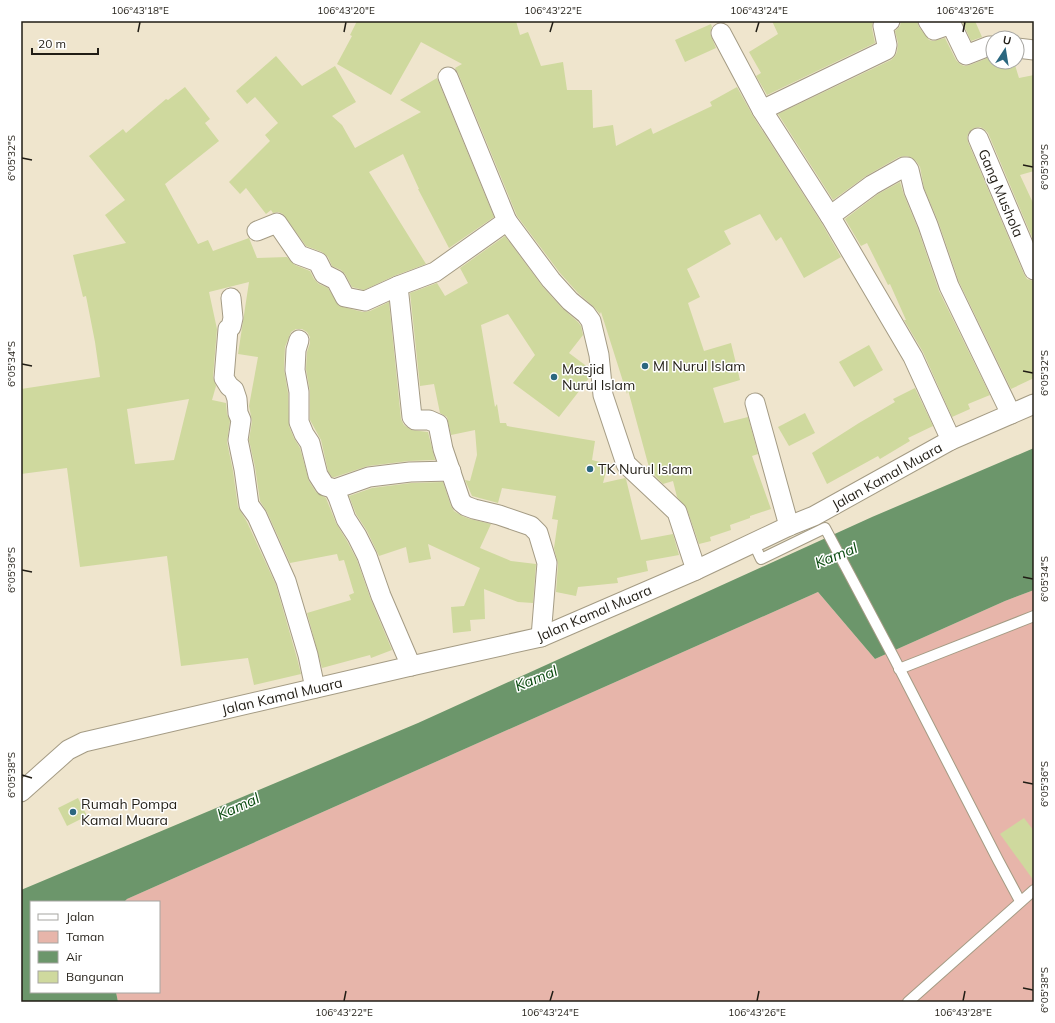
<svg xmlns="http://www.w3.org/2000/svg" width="1055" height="1023" viewBox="0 0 1055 1023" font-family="Mulish,sans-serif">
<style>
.green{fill:#e7b5aa}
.water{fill:#6c966b}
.building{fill:#cfd99e;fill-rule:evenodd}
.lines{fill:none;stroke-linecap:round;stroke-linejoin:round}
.lane-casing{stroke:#a49b84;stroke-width:12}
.street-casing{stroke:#a49b84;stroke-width:21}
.lane{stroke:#fff;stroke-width:10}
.street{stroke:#fff;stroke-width:19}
.ticks{fill:none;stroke:#211d15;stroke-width:1.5}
.poi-dot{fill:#2b677f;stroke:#fff;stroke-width:1.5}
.labels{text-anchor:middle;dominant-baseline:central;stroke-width:3;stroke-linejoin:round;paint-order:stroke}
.street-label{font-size:14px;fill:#211d15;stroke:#fff}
.poi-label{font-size:14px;fill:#211d15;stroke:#fff;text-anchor:start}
.water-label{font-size:15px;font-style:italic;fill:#0b4b10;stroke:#fff}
.neatline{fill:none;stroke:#211d15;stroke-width:1.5}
.ticks-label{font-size:10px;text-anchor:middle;fill:#211d15}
</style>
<rect width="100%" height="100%" fill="#efe5cd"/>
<path class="green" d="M1034,590V1002H118L116,992H159V902H124L127,899L818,592L875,659L1005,601Z"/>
<path class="water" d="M1034,448V590L1005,601L875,659L818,592L127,899L124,902H31V992H116L118,1002H21V890L418,723L872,517Z"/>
<g class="building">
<path d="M357,21H516L520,35L528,32L541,66L563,62L567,90H592L593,128L613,125L616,146L651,128L653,134L712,106L710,102L737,87L753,116L821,222L841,257L804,278L781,237L776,241L760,214L724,231L731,244L687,269L700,297L688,303L704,351L731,343L740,380L713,388L724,423L748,417L758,454L752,456L771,509L750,516V518L730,525L731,530L710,537L711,541L699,544L687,509L677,497L673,481L663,484L650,471L628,390L627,394L601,312L600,314L593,306L578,293L560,273L517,216L458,73L455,68L462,64L421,42L391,95L337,64L352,36L350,35Z"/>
<path d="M772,21H873L872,28L875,43L767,95L756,76L761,73L749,52L778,34Z"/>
<path d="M901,21H917L919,27L929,40L933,41L945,38L956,60L960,64L964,66L970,65L990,57L992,62H1014L1019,78L1034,75V171L1020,175L1034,205V242L988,133L984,129L980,127L974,128L969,132L967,137L968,142L1024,274L1027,279L1033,281L1034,283V378L1011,389L959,282L938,221L924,188L920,167L916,161L912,158L907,156L899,157L866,176L833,200L778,114L891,60L895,56L897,52L898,43L895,31L900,26Z"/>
<path d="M962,21H975L982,37L971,41Z"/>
<path d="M711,24L712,27L710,33L716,48L685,62L675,40Z"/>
<path d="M276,56L302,86L335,66L356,102L332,116L342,125L355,148L421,112L400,100L437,78L494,217L449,248L418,189H419L403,154L369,172L426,264L394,276L364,290L352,287L345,274L341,270L332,266L328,257L322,252L306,246L283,214L278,212L273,213L271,210L266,214L246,188L240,194L229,182L270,141L265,135L278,123L255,97L247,104L236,91Z"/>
<path d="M185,87L210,119L205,123L219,141L165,184L198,244L208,240L213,251L249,238L257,258L287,257L295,265L310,271L314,279L319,284L328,288L339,306L363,312L370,311L389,302L401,419L404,425L411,430L428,432L435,460L409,461L368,466L335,477H332L328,471L321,440L310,420V392L306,369L307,352L310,343V337L307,332L302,329H296L291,332L285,347L284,369L288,393L289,426L294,438L300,448L309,481L316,492L326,498L336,523L347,541L357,560L371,600L392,650L371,658L370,655L322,668L307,613L351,600L349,595L354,593L344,560L339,561L337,554L290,563L267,512L260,501L255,467L249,440L252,421L249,406L258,357L238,354L249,282L209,292L217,329L213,377L216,386L212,400L226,403L227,414L230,421L227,442L233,471L238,507L247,522L276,585L297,658L301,674L254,685L248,658L181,666L167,556L80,567L67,468L21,474V389L100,377L95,342L86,296L83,297L73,255L126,243L105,215L125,200L89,156L123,129L126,133L166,99L168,100ZM189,399L174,460L135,464L127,409Z"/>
<path d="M900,182L904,195L918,229L939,291L990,395L968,404L970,409L952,417L923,352L904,320H906L890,284L888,285L867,243L861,246L845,219L878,194Z"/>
<path d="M505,236L543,287L562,308L578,322L581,326L583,335L569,353L589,368L590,377L559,417L513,383L535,355L508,314L481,325L495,407L497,404L500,423H506L507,426L595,441L592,460L608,464L603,483L625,478L626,479L641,540L673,534L679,555L646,561L648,571L617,578L618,583L578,587L576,596L556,592L558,564L554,548L558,520L552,519L556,496L502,488L498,503L472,496L465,480L470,481L477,455L475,430L451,435L447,417L440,413L434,384L420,386L410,293L437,283L445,296L468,283L460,268Z"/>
<path d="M869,345L883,370L854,387L839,362Z"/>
<path d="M915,388L933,426L908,438L910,441L880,459L878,456L827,484L812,453L859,423L895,402L893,399Z"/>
<path d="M805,413L815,433L789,446L778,427Z"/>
<path d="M443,482L451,506L454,511L462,516L470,519L491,524L480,548L511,561L536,564L533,603L518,602L484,589L485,619L470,620L471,631L453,633L451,607L464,606L480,568L428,544L431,559L409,563L406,547L379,556L367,531L356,514L349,496L372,488L411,483Z"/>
<path d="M78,798L87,816L67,826L58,808Z"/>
<path d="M1024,818L1034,831V881L1000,834Z"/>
</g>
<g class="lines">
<defs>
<g id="lane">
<path d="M754,544L761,559L825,528L893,656L998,860L1020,901"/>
<path d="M899,669L1034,616"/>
<path d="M908,1002L1034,890"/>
</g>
<g id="street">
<path d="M928,21L934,30L951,24L966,55L989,46H993"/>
<path d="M721,33L762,110L830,216"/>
<path d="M1017,48L1034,50"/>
<path d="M448,77L507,221L435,272L398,286L412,417L415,420H429L438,424L443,449L461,502L466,506L474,509L499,515L531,526L538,533L547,563L541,637"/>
<path d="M762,110L886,50L887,45L883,26L890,21"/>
<path d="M978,138L1034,270"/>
<path d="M507,221L551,280L570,301L586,314L591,321L599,355L603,395L626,464L677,512L696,570"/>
<path d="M257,231L277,223L299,255L318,262L324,274L336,280L345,297L365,301L398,286"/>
<path d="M231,298L233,318L231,327L228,329L224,378L229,386L234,390L237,399L238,413L241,420L238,440L244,469L249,505L257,516L286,581L308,655L315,688"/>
<path d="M299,340L296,350L295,370L299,392V422L304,434L310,443L318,475L325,486L335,489"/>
<path d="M755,403L789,526"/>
<path d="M951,440L913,357L830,216L872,185L904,167H907L909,170L914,191L928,225L949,286L1011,414"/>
<path d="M411,666L381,596L367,556L357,536L346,519L338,497L335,491V489L369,477L410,472L451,471"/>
<path d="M21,792L68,750L84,742L411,666L541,637L696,570L789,526L814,516L951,440L1034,404"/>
</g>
</defs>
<use href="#lane" class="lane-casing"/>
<use href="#street" class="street-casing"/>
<use href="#lane" class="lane"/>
<use href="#street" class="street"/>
</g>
<path class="ticks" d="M138,32L140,22M344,32L346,22M550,32L553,22M756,32L759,22M963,32L965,22M22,158L32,160M1023,165L1033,167M22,364L32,366M1023,371L1033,373M22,570L32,572M1023,577L1033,579M22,775L32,778M1023,782L1033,784M1023,988L1033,990M344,1001L346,991M550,1001L553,991M757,1001L759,991M963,1001L965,991"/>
<g class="poi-dot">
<circle cx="645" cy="366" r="4"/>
<circle cx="554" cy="377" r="4"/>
<circle cx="590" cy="469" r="4"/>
<circle cx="73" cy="812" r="4"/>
</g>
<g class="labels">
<g class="street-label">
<text transform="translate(1001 193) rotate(67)">Gang Mushola</text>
<text transform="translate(887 476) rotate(-29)">Jalan Kamal Muara</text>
<text transform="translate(594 613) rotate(-23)">Jalan Kamal Muara</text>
<text transform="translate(282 696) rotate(-13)">Jalan Kamal Muara</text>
</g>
<g class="poi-label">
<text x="653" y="366">MI Nurul Islam</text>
<text x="562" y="369">Masjid<tspan x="562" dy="16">Nurul Islam</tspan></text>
<text x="598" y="469">TK Nurul Islam</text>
<text x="81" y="804">Rumah Pompa<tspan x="81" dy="16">Kamal Muara</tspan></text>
</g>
<g class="water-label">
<text transform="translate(836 555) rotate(-22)">Kamal</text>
<text transform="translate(536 678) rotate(-22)">Kamal</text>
<text transform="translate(238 806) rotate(-24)">Kamal</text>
</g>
</g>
<rect width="1055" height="1023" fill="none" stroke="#ffffff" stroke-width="44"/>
<rect x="30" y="901" width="130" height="92" fill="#ffffff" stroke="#a6a5a1"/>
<rect x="38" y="914" width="20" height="6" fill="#ffffff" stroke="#a6a5a1"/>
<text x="66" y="921" font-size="12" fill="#211d15">Jalan</text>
<rect x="38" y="931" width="20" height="12" fill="#e7b5aa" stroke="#a6a5a1"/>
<text x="66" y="941" font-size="12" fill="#211d15">Taman</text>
<rect x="38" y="951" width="20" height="12" fill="#6c966b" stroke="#a6a5a1"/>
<text x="66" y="961" font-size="12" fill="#211d15">Air</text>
<rect x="38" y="971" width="20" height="12" fill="#cfd99e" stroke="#a6a5a1"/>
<text x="66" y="981" font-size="12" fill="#211d15">Bangunan</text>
<g transform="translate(1005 50) rotate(12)"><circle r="19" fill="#ffffff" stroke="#a6a5a1"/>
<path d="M0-3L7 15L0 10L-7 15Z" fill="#2b677f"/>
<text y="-6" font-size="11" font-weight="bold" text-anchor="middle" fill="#211d15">U</text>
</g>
<path d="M32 48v6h66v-6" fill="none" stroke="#211d15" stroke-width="2"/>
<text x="38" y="48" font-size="12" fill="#211d15" stroke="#ffffff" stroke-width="3" paint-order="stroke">20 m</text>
<rect x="22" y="22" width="1011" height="979" class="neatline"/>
<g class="ticks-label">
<text x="140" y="14">106°43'18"E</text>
<text x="346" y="14">106°43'20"E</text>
<text x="553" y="14">106°43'22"E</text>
<text x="759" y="14">106°43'24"E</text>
<text x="965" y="14">106°43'26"E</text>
<text transform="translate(11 158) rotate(-90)" y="4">6°05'32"S</text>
<text transform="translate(1044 167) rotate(-90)" y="4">6°05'30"S</text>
<text transform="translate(11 364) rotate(-90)" y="4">6°05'34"S</text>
<text transform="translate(1044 373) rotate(-90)" y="4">6°05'32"S</text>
<text transform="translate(11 570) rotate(-90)" y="4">6°05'36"S</text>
<text transform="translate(1044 579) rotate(-90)" y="4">6°05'34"S</text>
<text transform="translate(11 775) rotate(-90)" y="4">6°05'38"S</text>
<text transform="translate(1044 784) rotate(-90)" y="4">6°05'36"S</text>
<text transform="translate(1044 990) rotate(-90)" y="4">6°05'38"S</text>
<text x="344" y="1016">106°43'22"E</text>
<text x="550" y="1016">106°43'24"E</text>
<text x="757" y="1016">106°43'26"E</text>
<text x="963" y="1016">106°43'28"E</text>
</g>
</svg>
